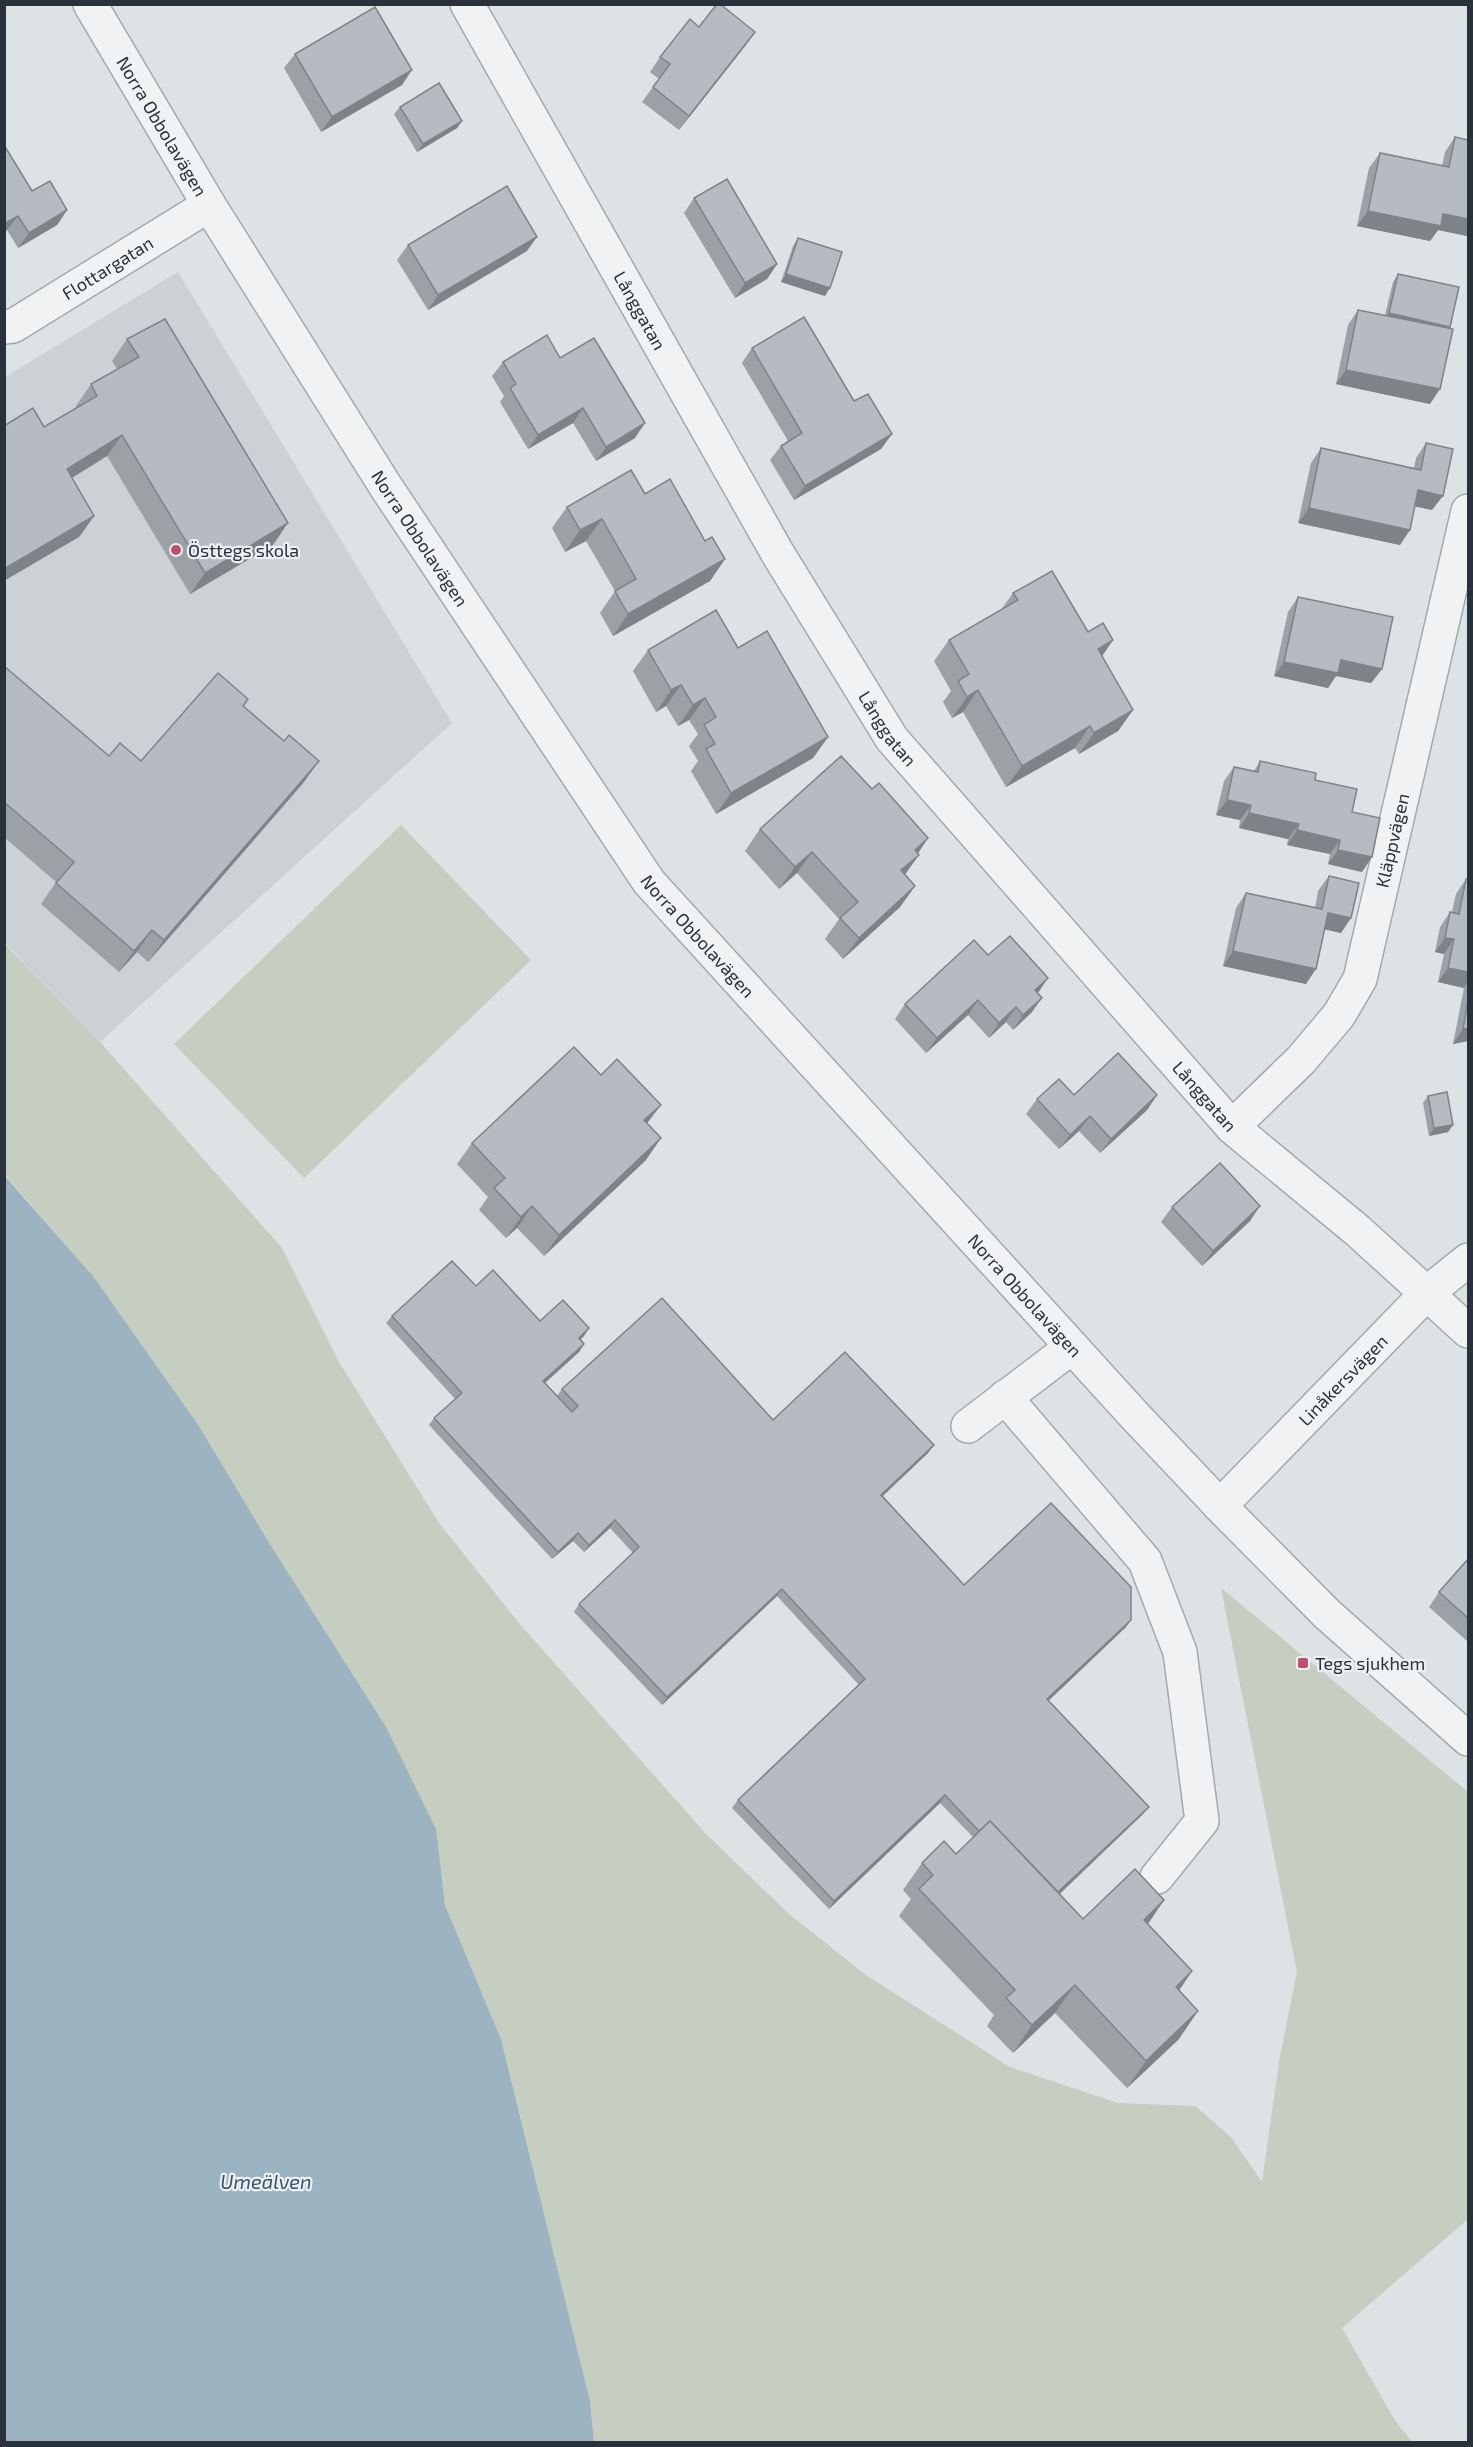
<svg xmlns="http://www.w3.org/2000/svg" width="1473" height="2447" viewBox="0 0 1473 2447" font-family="'Exo 2',sans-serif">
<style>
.built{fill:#ccd1d6}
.green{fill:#c5cec0}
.water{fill:#9cb3c2}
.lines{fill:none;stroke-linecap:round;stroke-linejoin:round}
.minor-casing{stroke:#a3a9ae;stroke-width:36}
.minor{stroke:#f0f2f4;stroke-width:33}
.wall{fill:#9ca1a6}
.shaded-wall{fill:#7f8387}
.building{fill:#b5bbc1;stroke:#7f8387;stroke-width:1.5}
.poi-dot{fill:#be4f6e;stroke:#edf0f3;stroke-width:2}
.labels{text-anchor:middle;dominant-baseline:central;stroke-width:4.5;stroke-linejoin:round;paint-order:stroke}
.street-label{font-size:18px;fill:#29313a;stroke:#edf0f3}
.poi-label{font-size:18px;fill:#29313a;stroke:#edf0f3;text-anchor:start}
.water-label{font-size:20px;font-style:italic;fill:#385469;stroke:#edf0f3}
</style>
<rect width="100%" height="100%" fill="#dde2e5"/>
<path class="built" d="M178,272L452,723L100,1042L5,943V377Z"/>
<g class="green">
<path d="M401,825L531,960L304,1178L174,1044Z"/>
<path d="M4,943L100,1042L282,1248L339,1362L439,1523L519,1623L707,1835L789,1914L866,1975L1010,2067L1118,2103L1195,2106L1231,2137L1262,2182L1279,2062L1297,1972L1221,1588L1468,1792V2219L1342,2328L1394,2419L1412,2442H594L590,2401L501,2039L445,1905L435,1829L197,1423L93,1276L5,1175Z"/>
</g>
<path class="water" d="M4,1175L93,1276L197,1423L271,1546L386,1727L436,1829L445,1905L501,2039L590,2401L594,2442H5Z"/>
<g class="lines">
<defs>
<g id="minor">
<path id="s1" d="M90,4L209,205L386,487L649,882L1135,1416L1220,1506L1327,1614L1468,1739"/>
<path id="s2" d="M467,4L778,554L892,739L1232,1127L1358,1231L1468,1331"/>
<path id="s3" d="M4,327L13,326L209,205"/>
<path id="s4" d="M1232,1127L1301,1060L1339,1015L1360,979L1468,511"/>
<path d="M1005,1397L1145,1561L1180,1652L1202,1821L1157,1877"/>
<path d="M968,1426L1072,1347"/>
<path id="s5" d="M1220,1506L1427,1293L1468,1260"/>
</g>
</defs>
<use href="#minor" class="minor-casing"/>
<use href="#minor" class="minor"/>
</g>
<g class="wall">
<path d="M699,27L755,32L745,46L679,130L642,102L659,79L650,72L660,57Z"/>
<path d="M295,54L402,85L321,132L284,68Z"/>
<path d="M400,107L462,121L457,128L417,152L394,114Z"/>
<path d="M1455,137L1468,140V234L1467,236L1438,230L1430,241L1357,226L1369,168L1380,153L1442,166L1445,152Z"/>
<path d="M4,145L32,191L67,210L57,225L18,248L7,230L4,232Z"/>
<path d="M694,198L777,264L767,279L735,298L684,213Z"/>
<path d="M798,238L825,296L781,282L793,246Z"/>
<path d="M408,245L527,251L428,310L397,260Z"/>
<path d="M1398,274L1450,327L1430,404L1336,384L1348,325L1358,310L1385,315L1393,282Z"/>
<path d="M127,339L273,545L190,594L107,456L72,478L94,516L79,537L44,427L76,408V406L91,384L117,369L112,361Z"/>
<path d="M752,348L854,401L892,434L881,449L794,500L770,460L781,446L788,441L742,363Z"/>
<path d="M560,358L635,438L596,461L573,423L528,449L500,402L504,396L492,376L503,362Z"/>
<path d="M1426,443L1432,510L1415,506L1400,545L1298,523L1311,463L1321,448L1414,468L1416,458Z"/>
<path d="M645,494L705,541L725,559L710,581L613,636L600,613L615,591L586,541L565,552L552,528L567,507Z"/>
<path d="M1013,593L1088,632L1113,640L1102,656L1133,710L1118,731L1079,754L1075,748L1006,787L963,712L952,718L943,702L951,691L934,661L949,640L1001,610Z"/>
<path d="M1298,597L1382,669L1371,683L1336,676L1328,688L1274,676L1288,612Z"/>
<path d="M738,648L828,737L813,758L716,814L691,771L698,761L689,746L698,734L689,720L678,726L666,706L656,712L633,671L648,650Z"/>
<path d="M4,666L109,756L141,761L243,706L304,782L148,962L137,952L119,972L41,904L56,882L4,837Z"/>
<path d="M1260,761L1315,780L1352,812L1362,872L1328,864L1330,854L1287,845L1288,839L1239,828L1240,820L1216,815L1224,781L1234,767L1254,771Z"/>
<path d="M872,789L928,838L905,874L915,886L900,907L843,959L825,939L839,919L797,873L779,889L745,851L760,829Z"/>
<path d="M1329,876L1341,933L1325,929L1306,984L1223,966L1236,908L1246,893L1315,908L1318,891Z"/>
<path d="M1466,879L1468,880V1041L1453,1044L1464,988L1438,982L1444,954L1435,952L1440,927L1450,912H1452L1456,894Z"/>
<path d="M988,955L1038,993L1032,1012L1013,1030L1006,1022L989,1038L968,1015L926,1053L895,1019L905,1004Z"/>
<path d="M1074,1095H1157L1147,1110L1100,1153L1079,1131L1059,1149L1026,1114L1037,1099Z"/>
<path d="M1428,1096L1453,1125L1448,1132L1429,1136L1423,1103Z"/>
<path d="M647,1124L646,1160L544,1256L517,1228L506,1238L479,1210L488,1197L457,1164L472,1143Z"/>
<path d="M1172,1207L1250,1221L1202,1266L1161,1222Z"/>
<path d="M476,1286L540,1321L584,1336L580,1340L584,1344L579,1352L545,1383L557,1396L562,1389L773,1420L928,1453L883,1496L964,1585L1126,1627L1048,1701L1143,1814L1060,1894L1083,1919L1164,1900L1148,1924L1192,1971L1179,1991V2039L1127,2088L1055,2013L1013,2053L987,2026L994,2015L899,1916L911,1899L903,1890L922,1863L956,1854L973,1837L940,1803L829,1909L732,1808L738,1800L859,1685L777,1596L662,1705L574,1612L579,1604L633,1553L610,1528L584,1552L573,1541L552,1559L429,1425L434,1418L455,1399L386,1323L392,1316Z"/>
<path d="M1468,1559V1642L1429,1607L1439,1592Z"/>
</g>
<g class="shaded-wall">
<path d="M755,32L745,46L679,130L689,116Z"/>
<path d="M412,70L402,85L321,132L332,117Z"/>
<path d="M462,121L457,128L417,152L423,144Z"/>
<path d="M67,210L57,225L18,248L29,233Z"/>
<path d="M1368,211L1443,214L1468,219V234L1467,236L1438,230L1430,241L1357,226Z"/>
<path d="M18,216L7,230L4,232V224Z"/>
<path d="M537,237L527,251L428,310L438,295Z"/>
<path d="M777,264L767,279L735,298L745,283Z"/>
<path d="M786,274L830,288L825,296L781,282Z"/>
<path d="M1389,313L1450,327L1445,334L1384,321Z"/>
<path d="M1346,370L1440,389L1430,404L1336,384Z"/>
<path d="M583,408L573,423L528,449L538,435Z"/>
<path d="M645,423L635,438L596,461L606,447Z"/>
<path d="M892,434L881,449L794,500L805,486Z"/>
<path d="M122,435L107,456L52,490L67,469Z"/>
<path d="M1418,490L1443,496L1432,510L1408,505Z"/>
<path d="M1309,508L1410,530L1400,545L1298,523Z"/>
<path d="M94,516L79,537L4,581V569Z"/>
<path d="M602,519L586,541L565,552L580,530Z"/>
<path d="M288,523L273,545L190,594L205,573Z"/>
<path d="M725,559L710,581L613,636L628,614Z"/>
<path d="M1113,640L1098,662V649Z"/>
<path d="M1341,660L1382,669L1371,683L1336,676L1328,688L1274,676L1284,662Z"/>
<path d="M681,685L666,706L656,712L671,690Z"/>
<path d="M978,690L963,712L952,718L967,697Z"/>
<path d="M705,698L689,720L678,726L693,705Z"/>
<path d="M1133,710L1118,731L1079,754L1094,733Z"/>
<path d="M1090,726L1075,748L1006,787L1022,766Z"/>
<path d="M828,737L813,758L716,814L731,793Z"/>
<path d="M319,761L304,782L148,962L164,940Z"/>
<path d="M1227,800L1251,805L1240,820L1216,815Z"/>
<path d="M1249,813L1299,824L1288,839L1239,828Z"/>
<path d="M1297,830L1340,840L1330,854L1287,845Z"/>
<path d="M928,838L914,859L919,855L904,876L886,892L915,850Z"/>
<path d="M1338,850L1372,857L1362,872L1328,864Z"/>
<path d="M812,852L797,873L779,889L795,867Z"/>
<path d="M915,886L900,907L843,959L859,938Z"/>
<path d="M1328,913L1351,918L1341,933L1318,928Z"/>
<path d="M152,930L137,952L119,972L134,951Z"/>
<path d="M1445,938L1454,939L1444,954L1435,952Z"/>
<path d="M1233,951L1316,969L1306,984L1223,966Z"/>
<path d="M1448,968L1468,972V981L1464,988L1438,982Z"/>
<path d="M1048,978L1038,993L1035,990Z"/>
<path d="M1042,998L1032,1012L1013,1030L1023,1015Z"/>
<path d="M978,1000L968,1015L926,1053L937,1038Z"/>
<path d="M1016,1007L1006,1022L989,1038L999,1023Z"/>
<path d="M1468,1028V1041L1453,1044L1463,1029Z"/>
<path d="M1157,1095L1147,1110L1100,1153L1111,1139Z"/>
<path d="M661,1105L645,1126L644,1120Z"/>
<path d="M1090,1116L1079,1131L1059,1149L1070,1135Z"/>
<path d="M1453,1125L1448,1132L1429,1136L1434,1128Z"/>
<path d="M661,1138L646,1160L544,1256L559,1235Z"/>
<path d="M532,1206L517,1228L506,1238L521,1217Z"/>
<path d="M1260,1206L1250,1221L1202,1266L1213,1251Z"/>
<path d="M589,1328L584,1336L573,1346L579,1338Z"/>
<path d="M584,1344L579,1352L538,1389L543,1381Z"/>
<path d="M934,1445L928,1453L876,1502L881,1495Z"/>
<path d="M615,1520L610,1528L584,1552L589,1545Z"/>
<path d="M578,1533L573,1541L552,1559L558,1552Z"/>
<path d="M782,1589L777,1596L662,1705L667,1697Z"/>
<path d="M1131,1620L1126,1627L1042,1707L1047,1699Z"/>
<path d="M945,1795L940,1803L829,1909L834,1901Z"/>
<path d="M1149,1807L1143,1814L1042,1910L1047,1903Z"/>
<path d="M1164,1900L1145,1928L1144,1920Z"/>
<path d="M1192,1971L1173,1999L1176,1987Z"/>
<path d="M1075,1985L1055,2013L1013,2053L1032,2025Z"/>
<path d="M1198,2011L1179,2039L1127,2088L1146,2061Z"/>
</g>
<g class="building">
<path d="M717,4H720L755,32L689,116L653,87L670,64L660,57L690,19L699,27Z"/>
<path d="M375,7L412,70L332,117L295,54Z"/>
<path d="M439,83L462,121L423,144L400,107Z"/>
<path d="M1455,137L1468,140V219L1443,214L1441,226L1368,211L1380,153L1449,167Z"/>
<path d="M4,145L32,191L50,181L67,210L29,233L18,216L4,224Z"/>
<path d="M727,179L777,264L745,283L694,198Z"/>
<path d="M507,186L537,237L438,295L408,245Z"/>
<path d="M798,238L842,252L830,288L786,274Z"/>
<path d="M1398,274L1459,287L1450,327L1389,313Z"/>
<path d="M1358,310L1453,329L1440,389L1346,370Z"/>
<path d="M804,317L854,401L868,394L892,434L805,486L781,446L802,433L752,348Z"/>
<path d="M165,319L288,523L205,573L122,435L67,469L94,516L4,569V426L33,408L44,427L97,396L91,384L139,357L127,339Z"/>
<path d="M547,335L560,358L594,338L645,423L606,447L583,408L538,435L510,388L516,384L503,362Z"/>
<path d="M1426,443L1453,449L1443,496L1418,490L1410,530L1309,508L1321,448L1421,470Z"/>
<path d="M631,470L645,494L670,479L705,541L712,537L725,559L628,614L615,591L636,579L602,519L580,530L567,507Z"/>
<path d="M1052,571L1088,632L1103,623L1113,640L1098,649L1133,710L1094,733L1090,726L1022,766L978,690L967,697L958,681L969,674L949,640L1018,600L1013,593Z"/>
<path d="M1298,597L1393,617L1382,669L1341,660L1338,673L1284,662Z"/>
<path d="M716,610L738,648L767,631L828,737L731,793L706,749L715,744L704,725L716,717L705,698L693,705L681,685L671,690L648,650Z"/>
<path d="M4,666L109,756L120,743L141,761L218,673L248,699L243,706L284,741L289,735L319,761L164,940L152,930L134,951L56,883L74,862L4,802Z"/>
<path d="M841,756L872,789L879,783L928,838L915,850L919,855L901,870L915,886L859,938L840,918L858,902L812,852L795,867L760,829Z"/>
<path d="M1260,761L1316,773L1315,780L1357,789L1352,812L1380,818L1372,857L1338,850L1340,840L1297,830L1299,824L1249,813L1251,805L1227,800L1234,767L1258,772Z"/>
<path d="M1329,876L1359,883L1351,918L1328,913L1316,969L1233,951L1246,893L1322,909Z"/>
<path d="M1466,879L1468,880V972L1448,968L1454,939L1445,938L1450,912L1459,914Z"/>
<path d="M1010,936L1048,978L1035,990L1042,998L1023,1015L1016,1007L999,1023L978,1000L937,1038L905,1004L974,940L988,955Z"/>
<path d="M1468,1001V1028L1463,1029Z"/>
<path d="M574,1047L601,1075L617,1059L661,1105L644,1120L661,1138L559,1235L532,1206L521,1217L494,1188L505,1178L472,1143Z"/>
<path d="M1118,1053L1157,1095L1111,1139L1090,1116L1070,1135L1037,1099L1059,1079L1074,1095Z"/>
<path d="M1447,1092L1453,1125L1434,1128L1428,1096Z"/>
<path d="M1220,1163L1260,1206L1213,1251L1172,1207Z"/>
<path d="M452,1261L476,1286L493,1270L540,1321L563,1300L589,1328L579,1338L584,1344L543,1381L572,1412L578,1406L562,1389L662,1298L773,1420L845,1352L934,1445L881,1495L964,1585L1051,1503L1131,1587V1620L1047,1699L1149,1807L1058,1892L990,1821L979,1831L945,1795L834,1901L738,1800L865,1679L782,1589L667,1697L579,1604L639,1547L615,1520L589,1545L578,1533L558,1552L434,1418L462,1393L392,1316Z"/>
<path d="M1468,1559V1618L1439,1592Z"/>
<path d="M990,1821L1083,1919L1135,1869L1164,1900L1144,1920L1192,1971L1176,1987L1198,2011L1146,2061L1075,1985L1032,2025L1006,1998L1015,1990L919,1889L933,1875L922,1863L944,1841L956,1854Z"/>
</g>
<g class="poi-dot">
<circle cx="176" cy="550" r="6"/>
<rect x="1297" y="1657" width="12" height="12" rx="3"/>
</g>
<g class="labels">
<g class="street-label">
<text stroke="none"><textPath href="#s1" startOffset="142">Norra Obbolavägen</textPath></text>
<text stroke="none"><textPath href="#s3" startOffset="120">Flottargatan</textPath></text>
<text stroke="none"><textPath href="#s2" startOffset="352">Långgatan</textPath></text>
<text stroke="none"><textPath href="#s1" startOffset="628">Norra Obbolavägen</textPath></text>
<text stroke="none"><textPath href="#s2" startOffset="838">Långgatan</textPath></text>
<text stroke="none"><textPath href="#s4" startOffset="339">Kläppvägen</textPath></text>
<text stroke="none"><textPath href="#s1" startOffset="1114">Norra Obbolavägen</textPath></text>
<text stroke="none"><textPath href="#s2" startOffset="1324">Långgatan</textPath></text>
<text stroke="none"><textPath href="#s1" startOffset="1600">Norra Obbolavägen</textPath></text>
<text stroke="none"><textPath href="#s5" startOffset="176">Linåkersvägen</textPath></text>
</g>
<g class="poi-label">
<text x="188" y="550">Östtegs skola</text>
<text x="1315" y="1663">Tegs sjukhem</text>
</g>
<g class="water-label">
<text x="266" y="2181">Umeälven</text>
</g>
</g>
<rect width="1473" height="2447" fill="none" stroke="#29313a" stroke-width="12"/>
</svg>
